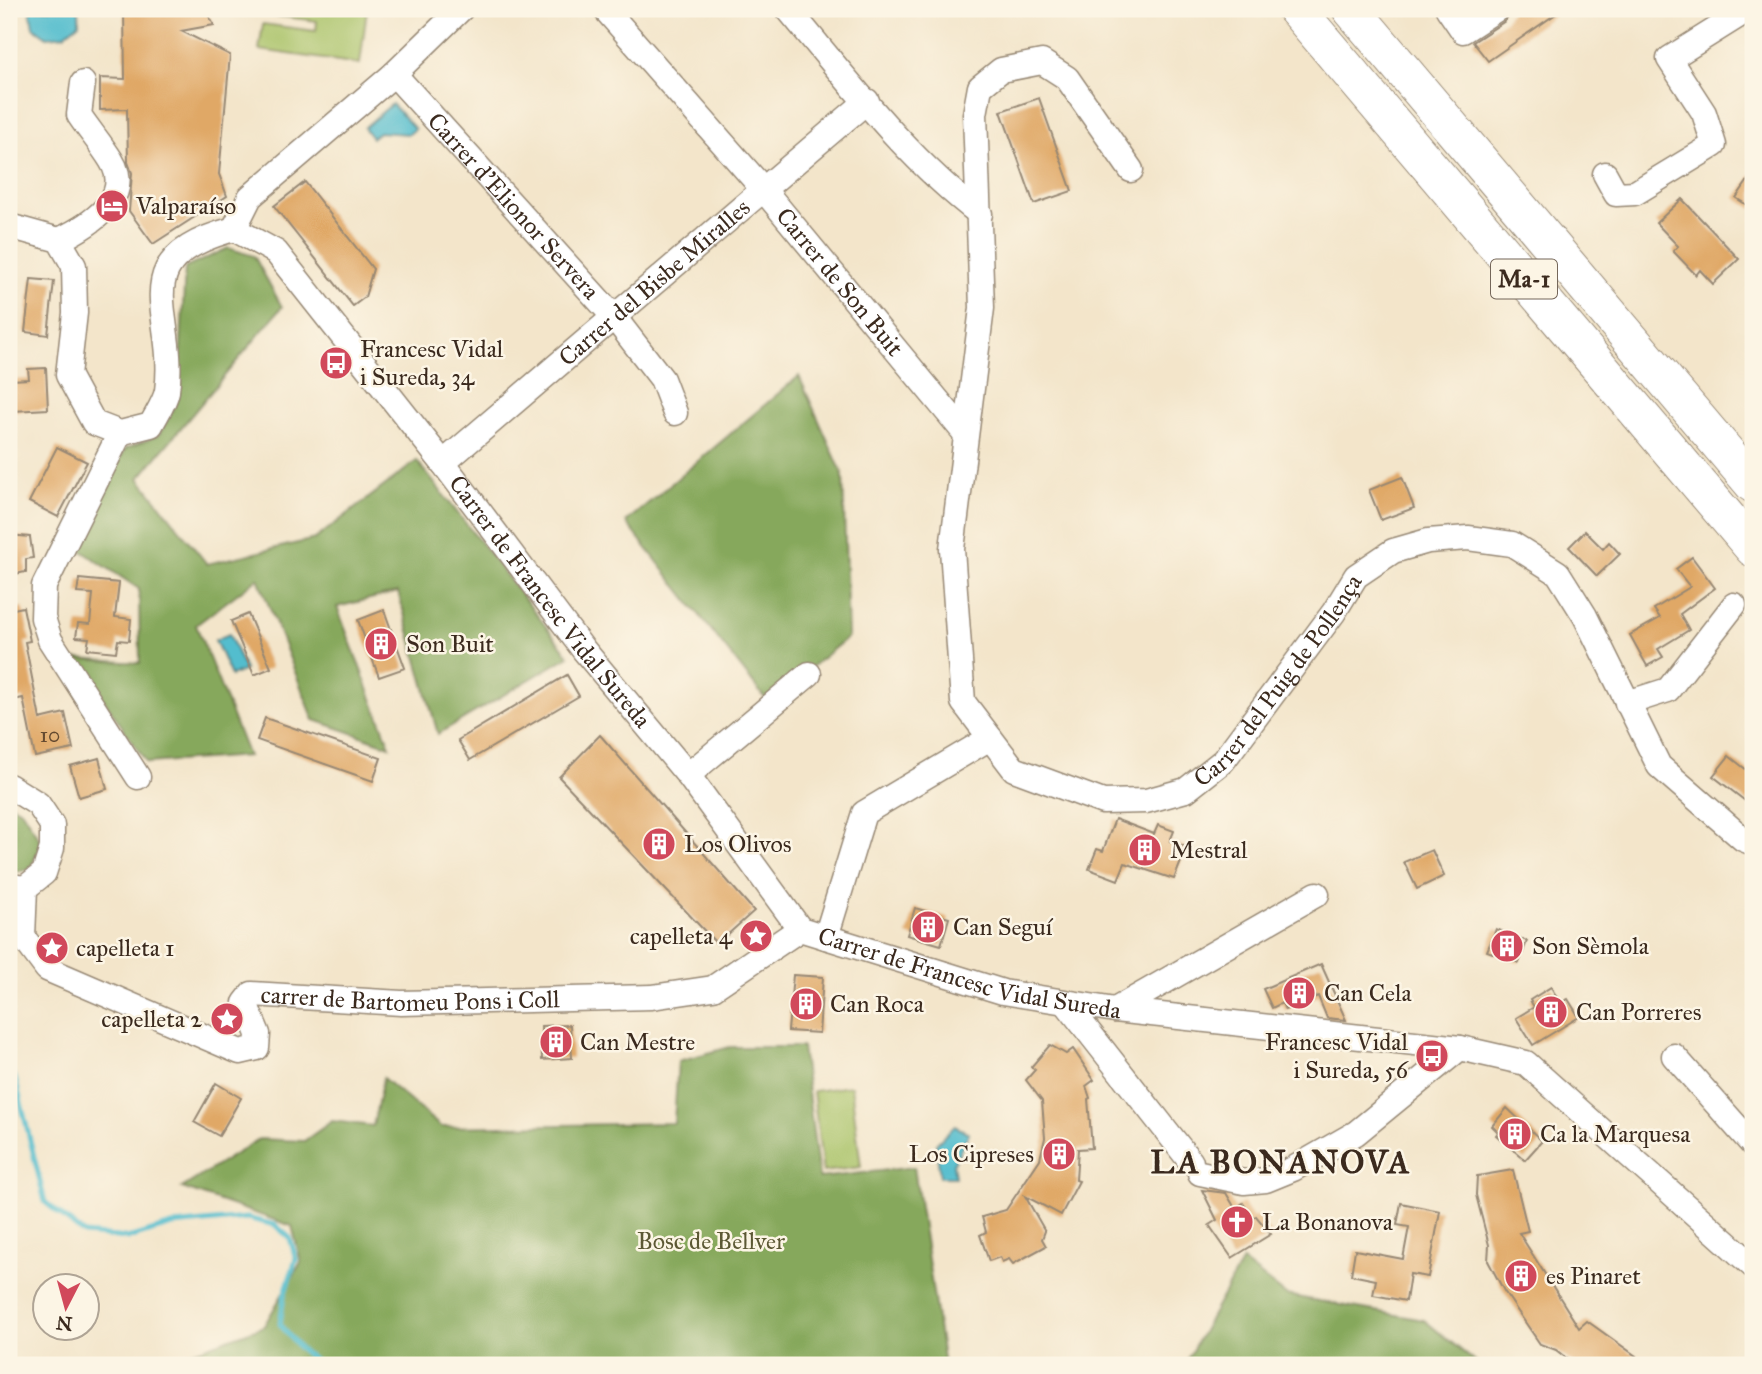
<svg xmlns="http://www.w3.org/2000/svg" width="1762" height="1374" viewBox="0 0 1762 1374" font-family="'IM FELL Great Primer',serif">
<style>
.green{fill:#a9c267;stroke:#727642;stroke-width:2}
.forest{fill:#86a85c;stroke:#60693d;stroke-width:2}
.water{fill:#52bdce;stroke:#467476;stroke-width:2}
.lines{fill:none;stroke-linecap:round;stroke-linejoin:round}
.stream{stroke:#52bdce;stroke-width:5}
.building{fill:#e0a866}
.minor-casing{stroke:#978874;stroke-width:27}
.highway-casing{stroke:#978874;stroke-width:39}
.minor{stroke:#fff;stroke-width:24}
.highway{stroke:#fff;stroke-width:37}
.labels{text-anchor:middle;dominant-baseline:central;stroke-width:5;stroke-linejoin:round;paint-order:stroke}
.number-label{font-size:21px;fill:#644a30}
.shield{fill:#fcf5e5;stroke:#75675a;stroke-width:2}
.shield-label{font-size:23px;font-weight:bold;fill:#3b2a1e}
.poi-label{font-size:24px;fill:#3b2a1e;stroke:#fcf5e5;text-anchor:start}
.street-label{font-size:24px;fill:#3b2a1e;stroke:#fcf5e5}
.park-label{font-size:24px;fill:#5c5834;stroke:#fcf5e5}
.district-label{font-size:32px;font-weight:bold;letter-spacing:2px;fill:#3b2a1e;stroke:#fcf5e5}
</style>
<rect width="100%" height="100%" fill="#fcf5e5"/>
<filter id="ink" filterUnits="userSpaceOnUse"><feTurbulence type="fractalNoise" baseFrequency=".0143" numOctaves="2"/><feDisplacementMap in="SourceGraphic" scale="14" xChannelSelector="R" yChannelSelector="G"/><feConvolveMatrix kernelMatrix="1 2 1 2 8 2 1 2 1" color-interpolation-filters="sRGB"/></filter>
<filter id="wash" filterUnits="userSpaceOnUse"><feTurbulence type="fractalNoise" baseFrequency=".00686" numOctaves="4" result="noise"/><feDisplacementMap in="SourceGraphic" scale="28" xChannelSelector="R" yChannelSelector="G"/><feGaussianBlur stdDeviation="1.57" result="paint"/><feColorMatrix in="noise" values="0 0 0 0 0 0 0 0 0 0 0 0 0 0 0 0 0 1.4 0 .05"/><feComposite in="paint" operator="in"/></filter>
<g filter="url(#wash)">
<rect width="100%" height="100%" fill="#f3e5ca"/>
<g class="green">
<path d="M263,9H367L360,64L259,50L263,24L316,31L317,21L263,14Z"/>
<path d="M851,1086L861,1167L823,1172L813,1091Z"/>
</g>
<g class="forest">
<path d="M228,248L254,256L282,307L139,478L207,564L315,539L417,461L569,656L438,734L398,592L337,607L390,746L314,720L258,578L196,625L248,756L147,763L76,659L140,663L139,589L76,547L125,449L159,435L178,400L185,268Z"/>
<path d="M799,376L843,475L848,637L768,702L626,522Z"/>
<path d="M9,803L22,811L42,843L30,869L9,873Z"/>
<path d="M730,1047H802L819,1178L914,1167L944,1365H155L264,1326L301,1262L292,1226L182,1188L259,1139L304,1141L332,1121L373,1126L383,1078L441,1127L674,1123L678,1061Z"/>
<path d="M1242,1261L1286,1295L1424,1320L1479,1365H1184Z"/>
</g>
<g class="water">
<path d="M30,9H79V23L64,35L47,37L33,27Z"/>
<path d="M392,104L415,129L409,134L379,132L372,138L364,128Z"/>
<path d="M229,634L245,670L231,676L215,640Z"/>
<path d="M954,1126L969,1133L953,1164L955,1177H940L936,1144Z"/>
</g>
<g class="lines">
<path class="stream" d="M9,1069L15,1078L45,1202L84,1234L128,1238L172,1225L247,1218L275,1225L290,1238L296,1259L284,1296L280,1324L299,1348L320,1365"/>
</g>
<g id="blocks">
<g class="building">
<path d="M124,9H205L214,25L181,31L230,55L219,174L227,196L153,244L129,211L132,173L128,162L127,109L100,110V78L125,79Z"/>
<path d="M1512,9H1563L1488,61L1473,42L1505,21Z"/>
<path d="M1039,98L1072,191L1034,204L1001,111Z"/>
<path d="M1753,173V209L1736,198Z"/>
<path d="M305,182L373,269L365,297L353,306L274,206Z"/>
<path d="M1682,199L1739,259L1713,284L1700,270L1696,275L1673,251L1678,246L1656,223Z"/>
<path d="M31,279L54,281L48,335L25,332Z"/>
<path d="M46,368L48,409L13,411L11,380L29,379L28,369Z"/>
<path d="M57,447L87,462L58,517L29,502Z"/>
<path d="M1402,477L1414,508L1381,520L1369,490Z"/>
<path d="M1585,531L1603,549L1609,542L1620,554L1597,576L1569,547Z"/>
<path d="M9,535L30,537L33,558L26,559V572L9,575Z"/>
<path d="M1692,557L1715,588L1680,614L1689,630L1658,649L1663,657L1647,666L1630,635L1660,618L1654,609L1690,587L1676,569Z"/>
<path d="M79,579L119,583L115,617L131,619L129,641L118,640L116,652L87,649L89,638L76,637L78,623L90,624L93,594L77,593Z"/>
<path d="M23,607L30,641L25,642L40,719L65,713L73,749L35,757L23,698L9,701V610Z"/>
<path d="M384,610L405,668L379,677L358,620Z"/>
<path d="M248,614L271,668L254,675L231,621Z"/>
<path d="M567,675L579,696L470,760L458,740Z"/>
<path d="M265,718L381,758L373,781L257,740Z"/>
<path d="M600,735L754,911L717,944L559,777Z"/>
<path d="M1729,756L1753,775V807L1713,776Z"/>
<path d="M99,758L107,789L79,797L70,766Z"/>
<path d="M1115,819L1154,834L1158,825L1174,831L1170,841L1187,847L1174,879L1125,863L1118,880L1089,869L1097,849L1103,851Z"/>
<path d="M1432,850L1444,876L1417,889L1404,862Z"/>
<path d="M915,908L949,918L941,945L907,935Z"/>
<path d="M1496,929L1527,941L1519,963L1487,951Z"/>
<path d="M1321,964L1346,1020L1327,1018L1318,996L1285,1010L1282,1003L1272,1008L1263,989Z"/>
<path d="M793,975L823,977L819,1033L788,1031Z"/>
<path d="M1551,987L1560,1003L1568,999L1579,1017L1533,1045L1516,1018L1534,1007L1530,1000Z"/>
<path d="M570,1025L572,1058L542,1060L541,1026Z"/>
<path d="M1050,1045L1066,1054L1073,1049L1094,1080L1086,1086L1090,1098L1088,1099L1092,1148L1078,1149L1076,1180L1079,1181L1061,1215L1025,1196L1045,1231L1042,1239L1046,1246L1013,1264L1009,1259L1002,1262L1000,1257L989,1261L980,1235L986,1232L982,1217L1006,1210L1040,1159L1045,1138L1042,1101L1026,1080L1035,1070L1031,1067Z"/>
<path d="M216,1083L241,1098L219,1136L194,1122Z"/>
<path d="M1507,1108L1542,1141L1525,1160L1496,1135L1498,1132L1492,1126Z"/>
<path d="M1513,1170L1528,1231L1519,1233L1579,1328L1587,1321L1636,1356L1629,1365H1575L1556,1350L1540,1344L1504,1291L1488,1261L1489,1245L1476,1195L1477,1176Z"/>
<path d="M1202,1190L1226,1193L1235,1208L1243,1203L1253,1218L1256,1216L1271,1234L1232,1258L1209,1225L1217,1220Z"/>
<path d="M1401,1203L1440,1211L1428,1277L1410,1274L1406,1301L1373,1295L1376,1280L1351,1275L1355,1250L1403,1259L1409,1227L1397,1225Z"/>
</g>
</g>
</g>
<g filter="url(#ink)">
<use href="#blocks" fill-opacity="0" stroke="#978874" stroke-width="2"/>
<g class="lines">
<defs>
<g id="minor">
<path id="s1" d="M605,9L763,189L964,432"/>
<path d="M788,9C847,79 906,158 980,214"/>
<path d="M1448,9L1463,31L1497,9"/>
<path id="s2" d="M394,74L614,317L662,379L675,413"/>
<path id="s3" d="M1131,170L1067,78L1042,62L1001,70L980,87L975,114L982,308L952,549L963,702L1014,769L1103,802L1146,801L1186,790L1223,761L1334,612L1356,576L1393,551L1428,541L1468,538L1512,544L1558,573L1585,616L1659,766L1743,839L1753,843"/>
<path d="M1605,174L1616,194L1635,193L1714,145L1704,113L1669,59L1749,9"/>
<path d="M9,226L59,240L74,266L75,313L68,375L94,423L120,433L151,425C156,415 165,402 167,391C178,311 120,260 234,229"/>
<path id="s4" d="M234,229L276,252L443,463L583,649L688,775L800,929L1003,992L1115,1010L1460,1048L1526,1063L1753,1266"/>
<path d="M234,229L250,197L394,74L461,9"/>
<path d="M59,240C88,226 135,198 111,160C101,144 89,130 79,115L83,83"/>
<path d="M120,433L44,586L43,618L50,640L138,777"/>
<path id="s5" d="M443,463L867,101"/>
<path d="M1627,703L1668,690L1734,605"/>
<path d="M688,775L809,674"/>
<path d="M9,786L38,804L52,825V848L44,873L25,888L9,886"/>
<path id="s6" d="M25,888L23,937L47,969L240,1052L257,1048L258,1034L245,1003L252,994L401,1003L652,997L713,988L800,929"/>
<path d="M826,937L864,813L990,738"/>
<path d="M1066,1003L1191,1162"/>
<path d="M1115,1010L1317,894"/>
<path d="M1674,1056L1753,1145"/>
<path d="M1200,1173L1244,1182L1266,1180L1293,1169L1356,1133L1460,1048"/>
</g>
<g id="highway">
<path d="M1296,9L1753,548"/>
<path d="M1351,9L1753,484"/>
</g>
</defs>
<use href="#minor" class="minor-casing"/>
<use href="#highway" class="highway-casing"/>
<use href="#minor" class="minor"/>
<use href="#highway" class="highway"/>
</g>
</g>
<defs>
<symbol id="hotel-disc" viewBox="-11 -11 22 22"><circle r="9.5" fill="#d1495b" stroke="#fcf5e5"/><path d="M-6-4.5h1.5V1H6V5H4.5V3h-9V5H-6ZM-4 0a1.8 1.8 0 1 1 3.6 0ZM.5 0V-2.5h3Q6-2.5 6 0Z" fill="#fff"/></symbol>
<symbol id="bus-disc" viewBox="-11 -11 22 22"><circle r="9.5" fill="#d1495b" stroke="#fcf5e5"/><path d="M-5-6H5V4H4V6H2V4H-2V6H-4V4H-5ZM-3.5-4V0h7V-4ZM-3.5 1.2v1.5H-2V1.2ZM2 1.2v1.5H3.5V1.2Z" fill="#fff"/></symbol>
<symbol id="building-disc" viewBox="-11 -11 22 22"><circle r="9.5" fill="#d1495b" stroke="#fcf5e5"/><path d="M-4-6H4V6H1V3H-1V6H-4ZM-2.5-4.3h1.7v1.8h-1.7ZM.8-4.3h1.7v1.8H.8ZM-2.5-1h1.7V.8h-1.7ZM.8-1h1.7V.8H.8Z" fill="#fff"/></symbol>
<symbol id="sight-disc" viewBox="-11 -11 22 22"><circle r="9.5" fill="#d1495b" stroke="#fcf5e5"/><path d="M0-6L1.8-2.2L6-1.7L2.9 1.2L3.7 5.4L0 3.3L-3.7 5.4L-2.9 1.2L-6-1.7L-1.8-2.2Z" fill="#fff"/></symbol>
<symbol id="church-disc" viewBox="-11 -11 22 22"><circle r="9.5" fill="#d1495b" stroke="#fcf5e5"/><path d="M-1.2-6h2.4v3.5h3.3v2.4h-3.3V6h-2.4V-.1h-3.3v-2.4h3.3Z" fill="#fff"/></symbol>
</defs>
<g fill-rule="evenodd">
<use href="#hotel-disc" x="93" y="187" width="38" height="38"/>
<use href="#bus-disc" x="317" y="344" width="38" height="38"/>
<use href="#building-disc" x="362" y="625" width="38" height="38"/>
<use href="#building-disc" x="640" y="825" width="38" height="38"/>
<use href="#building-disc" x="1126" y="831" width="38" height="38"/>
<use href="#building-disc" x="909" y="908" width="38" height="38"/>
<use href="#sight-disc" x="737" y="917" width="38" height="38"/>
<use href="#building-disc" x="1488" y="927" width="38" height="38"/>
<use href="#sight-disc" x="33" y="929" width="38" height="38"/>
<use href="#building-disc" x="1280" y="974" width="38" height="38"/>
<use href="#building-disc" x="787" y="985" width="38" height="38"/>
<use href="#building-disc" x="1532" y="993" width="38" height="38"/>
<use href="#sight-disc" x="208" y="1000" width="38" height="38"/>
<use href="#building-disc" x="537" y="1023" width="38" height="38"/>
<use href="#bus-disc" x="1413" y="1037" width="38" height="38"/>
<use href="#building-disc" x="1496" y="1115" width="38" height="38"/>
<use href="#building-disc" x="1040" y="1135" width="38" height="38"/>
<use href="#church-disc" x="1218" y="1203" width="38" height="38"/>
<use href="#building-disc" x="1502" y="1257" width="38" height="38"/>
</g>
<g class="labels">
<g class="number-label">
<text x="50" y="735">10</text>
</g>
<rect class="shield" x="1491" y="259.5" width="66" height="39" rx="5"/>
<g class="shield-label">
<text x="1524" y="279">Ma-1</text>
</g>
<g class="poi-label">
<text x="136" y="206">Valparaíso</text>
<text x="360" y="349">Francesc Vidal<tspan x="360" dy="28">i Sureda, 34</tspan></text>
<text x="406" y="644">Son Buit</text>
<text x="684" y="844">Los Olivos</text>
<text x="1170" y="850">Mestral</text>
<text x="953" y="927">Can Seguí</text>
<text x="732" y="936" text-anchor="end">capelleta 4</text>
<text x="1532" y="946">Son Sèmola</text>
<text x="76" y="948">capelleta 1</text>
<text x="1324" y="993">Can Cela</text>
<text x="830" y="1004">Can Roca</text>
<text x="1576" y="1012">Can Porreres</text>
<text x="202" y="1019" text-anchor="end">capelleta 2</text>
<text x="580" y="1042">Can Mestre</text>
<text x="1408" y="1042" text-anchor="end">Francesc Vidal<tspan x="1408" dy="28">i Sureda, 56</tspan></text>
<text x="1540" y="1134">Ca la Marquesa</text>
<text x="1034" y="1154" text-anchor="end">Los Cipreses</text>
<text x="1262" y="1222">La Bonanova</text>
<text x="1546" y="1276">es Pinaret</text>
</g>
<g class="street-label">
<text stroke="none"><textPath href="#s2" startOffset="178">Carrer d'Elionor Servera</textPath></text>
<text stroke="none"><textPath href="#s5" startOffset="278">Carrer del Bisbe Miralles</textPath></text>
<text stroke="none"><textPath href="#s1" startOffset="360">Carrer de Son Buit</textPath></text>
<text stroke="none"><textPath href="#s4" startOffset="492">Carrer de Francesc Vidal Sureda</textPath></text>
<text stroke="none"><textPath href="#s3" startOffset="1236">Carrer del Puig de Pollença</textPath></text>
<text stroke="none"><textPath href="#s4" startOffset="1080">Carrer de Francesc Vidal Sureda</textPath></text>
<text stroke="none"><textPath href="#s6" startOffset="534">carrer de Bartomeu Pons i Coll</textPath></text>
</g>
<g class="park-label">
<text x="711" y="1241">Bosc de Bellver</text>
</g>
<g class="district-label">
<text x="1281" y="1162">LA BONANOVA</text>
</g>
</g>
<rect width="1762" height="1374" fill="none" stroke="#fcf5e5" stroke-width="35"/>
<g transform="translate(66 1307) rotate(186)"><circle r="33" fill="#fcf5e5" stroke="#afa495" stroke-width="2"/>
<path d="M0-5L12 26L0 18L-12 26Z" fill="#d1495b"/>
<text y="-10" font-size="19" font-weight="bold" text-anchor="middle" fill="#3b2a1e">N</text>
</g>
</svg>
